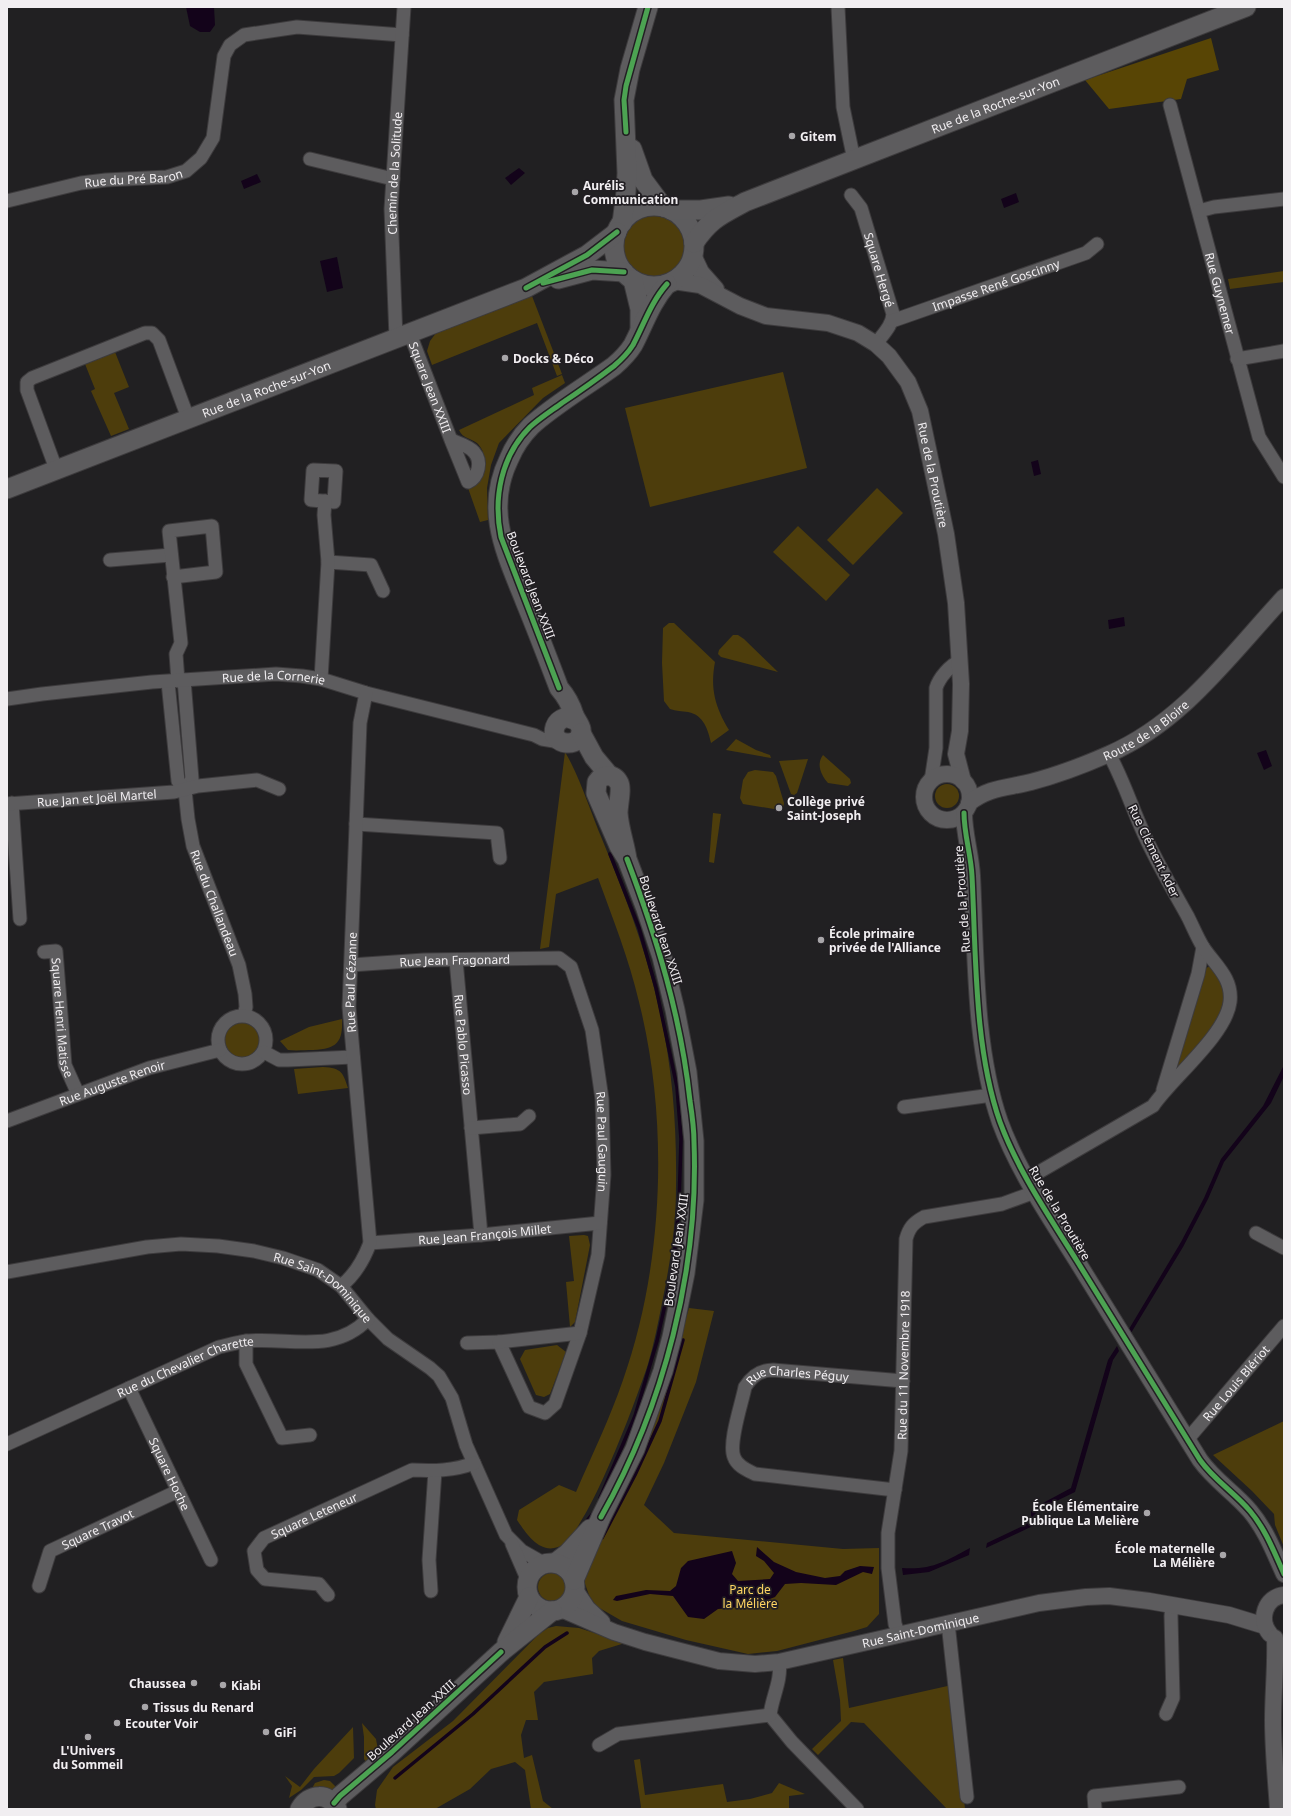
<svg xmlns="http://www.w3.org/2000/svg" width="1291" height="1816" viewBox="0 0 1291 1816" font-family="'Noto Sans',sans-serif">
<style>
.green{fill:#4d3d0c}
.forest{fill:#584505}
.water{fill:#13031a}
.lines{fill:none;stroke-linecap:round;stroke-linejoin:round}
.stream{stroke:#13031a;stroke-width:3.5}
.minor-casing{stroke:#3d3b3d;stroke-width:15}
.tertiary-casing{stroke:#3d3b3d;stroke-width:18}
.secondary-casing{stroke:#3d3b3d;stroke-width:21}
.minor{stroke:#5d5c5e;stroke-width:13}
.tertiary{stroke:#5d5c5e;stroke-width:16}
.secondary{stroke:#5d5c5e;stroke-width:19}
.cycleway-casing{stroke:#221f23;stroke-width:8}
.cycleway{stroke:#4ca352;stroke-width:5}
.poi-dot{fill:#a8a6a9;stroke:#221f23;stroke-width:1.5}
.labels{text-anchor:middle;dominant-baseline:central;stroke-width:3.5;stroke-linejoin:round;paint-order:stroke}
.street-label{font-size:12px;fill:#f1eef1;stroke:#221f23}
.poi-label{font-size:12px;font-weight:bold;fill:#f1eef1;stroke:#221f23;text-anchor:start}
.park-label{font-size:12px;fill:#ffd562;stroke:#221f23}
</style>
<rect width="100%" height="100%" fill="#212022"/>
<g class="green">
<circle cx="653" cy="246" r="32"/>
<path d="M1284,271V282L1230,289L1228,279Z"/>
<path d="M532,296L562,374L557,376L537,323L432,365L427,351L430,341L436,333Z"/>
<path d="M115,352L129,387L114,393L129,429L111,436L91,391L95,389L85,364Z"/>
<path d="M783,372L807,468L650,507L625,408Z"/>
<path d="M562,375L565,383L543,398L499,443L491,465L487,488L488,520L480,522L468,488C477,475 493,459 477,443C471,438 463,439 459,430L534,395L532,388Z"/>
<path d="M877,488L903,513L853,565L827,540Z"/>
<path d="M798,526L850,575L826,601L773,552Z"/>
<path d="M669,623H674L715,662C710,688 715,707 729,730L711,743C708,730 704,715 688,712C682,711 676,711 670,709L664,701L662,663L663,628Z"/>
<path d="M733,635H738L744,639L778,672L721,657L718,654L719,650Z"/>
<path d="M736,739L756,750L770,755L771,758L726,750Z"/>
<path d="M565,752C579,775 591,813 602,839C623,891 644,944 657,1000C672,1061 677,1124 676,1187C676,1226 670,1264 662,1303C658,1323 654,1344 648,1364C638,1395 586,1538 558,1547C539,1554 526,1533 517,1520L519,1510L559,1485L576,1492C592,1455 610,1418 623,1380C664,1264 669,1121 639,1002C629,959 613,919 598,878L556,894L549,947L540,949Z"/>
<path d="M823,755L850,779L851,783L848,786L828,783C821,775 816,764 823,755Z"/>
<path d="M808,759L797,793L794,795L791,794L779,761Z"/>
<path d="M755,770L773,772L776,776L784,803L783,808L780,810L743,804L740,798L743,780L748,772Z"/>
<circle cx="947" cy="796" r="12"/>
<path d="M713,813L721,814L714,863L709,862Z"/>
<path d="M1208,967H1213L1223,983L1225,1002L1221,1016L1182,1066H1178L1176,1062L1204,970Z"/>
<path d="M342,1019C343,1042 337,1049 313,1050C305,1050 296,1051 288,1050L280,1041L309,1027Z"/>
<circle cx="242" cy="1039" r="19"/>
<path d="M323,1067C342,1068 343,1073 348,1088L298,1094L294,1069Z"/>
<path d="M584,1235L588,1236L590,1245L575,1322L570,1327L566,1282L574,1281L569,1236Z"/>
<path d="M689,1308L714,1311L696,1382L664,1463L644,1505L674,1533L843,1549L879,1548V1614L867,1627L854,1631L777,1651L748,1654L686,1640L622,1621L596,1606L589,1595L584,1581V1565L669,1378Z"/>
<path d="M557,1345L566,1352L550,1394L544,1397L536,1395L520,1359L525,1350Z"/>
<path d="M1284,1421V1547L1275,1525L1274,1514L1252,1491L1213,1455Z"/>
<circle cx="552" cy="1587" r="14"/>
<path d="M556,1626L579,1628L625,1643L599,1651L592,1658L593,1674L544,1682L534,1692L538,1720H526L521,1735L524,1758L532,1755L543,1801L553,1809H531L525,1770L515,1762L491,1769L470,1789L435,1809H376L375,1805L377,1790L393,1767L453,1721L539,1634L548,1628Z"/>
<path d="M843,1658L849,1708L952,1685L965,1809H947L864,1723L851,1722L818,1755L812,1749L841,1721L840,1700L833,1660Z"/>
<path d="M362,1723L376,1739L378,1750L366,1762L364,1759V1737Z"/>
<path d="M353,1727L354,1758L339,1773L334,1776L314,1777L301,1790L289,1798L292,1786L285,1776L300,1787L314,1769Z"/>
<path d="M640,1759L645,1795L723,1784L727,1802L750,1799L772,1793L779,1783L805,1794L789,1796V1809H640L641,1807L634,1760Z"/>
<path d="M324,1780L330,1781L337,1788L330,1790H311L315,1783Z"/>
</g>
<path class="forest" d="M1211,38L1219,70L1187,79L1181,99L1109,109L1085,80Z"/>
<g class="water">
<path d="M186,7H214L215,25L210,32H200L190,26Z"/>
<path d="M519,168L525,173L511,185L505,178Z"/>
<path d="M257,174L261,182L244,189L241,181Z"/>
<path d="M1016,193L1019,202L1004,208L1001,199Z"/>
<path d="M337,257L343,288L327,292L320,261Z"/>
<path d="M1038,460L1041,474L1034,476L1031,462Z"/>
<path d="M1124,617L1125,626L1109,629L1108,620Z"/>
<path d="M1266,750L1272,766L1264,770L1257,753Z"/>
<path d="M1284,1065V1076L1271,1103L1224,1162L1208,1199L1183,1247L1131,1333V1336L1127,1330L1129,1329L1181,1242L1204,1198L1221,1159L1263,1106Z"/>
<path d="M1117,1346L1119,1351L1113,1360L1075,1492L1040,1509L1033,1516L1037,1524L986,1548L987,1543L1031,1522V1511L1043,1503L1071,1488L1108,1360Z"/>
<path d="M757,1547L774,1562L796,1572L825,1578L840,1576L845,1571L860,1566L874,1567L872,1574L863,1572L836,1585L801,1583L785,1584L775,1597L751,1606L718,1609L704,1619L688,1617L673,1596L650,1594L617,1601L613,1600L616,1596L646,1590L670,1591L676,1586L681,1568L688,1561L732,1551L736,1563L732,1574L738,1581L770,1579L774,1573L764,1561L756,1556Z"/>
<path d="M970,1548L969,1555L929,1572L903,1575L902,1568C932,1570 944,1562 970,1548Z"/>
</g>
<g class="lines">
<g class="stream">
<path d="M600,1498L635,1416L657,1341L673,1268L679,1205L681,1139L677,1087L656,988L639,928L610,854"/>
<path d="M585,1523L594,1512"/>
<path d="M602,1538L635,1475L660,1421L683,1340"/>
<path d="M395,1778L473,1714L545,1647L567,1633"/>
</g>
<defs>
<g id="minor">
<path d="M838,7L843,107L854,160"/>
<path id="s1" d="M1170,105L1259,437L1284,477"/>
<path d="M310,159L393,179"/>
<path id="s2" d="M851,195L861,208L893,314C892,326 883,334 876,344"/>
<path id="s3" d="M7,201L81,183L106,180L167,177L186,171L201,158L213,138L224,56L230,45L244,35L297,27L402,35"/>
<path d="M1199,211L1214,207L1284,199"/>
<path id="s4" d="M892,321L1086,253L1097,244"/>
<path id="s5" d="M410,334L451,440C458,443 469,446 474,452C482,461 479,477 468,482L451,440"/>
<path id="s6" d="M396,338L391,209L404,7"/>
<path d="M1237,359L1284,351"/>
<path d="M56,469L27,390V382L32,378L145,333H152L159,340L188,418"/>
<path d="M313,470L336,471L334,502L311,500Z"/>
<path d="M110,560L171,555"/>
<path d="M328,562L371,565L383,591"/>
<path d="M173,577L216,572L212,526L169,531L181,643L176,654L178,681"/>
<path d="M321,679L328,562L324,515L325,501"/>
<path id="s7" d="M184,680L192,779L185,790L188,819L193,846L239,965L245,994L246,1007L244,1015"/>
<path d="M168,682L178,781L185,790"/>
<path id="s8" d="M7,699L42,694L152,682L276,674L302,676L321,679L366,693L534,735L542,739L560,742"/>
<path d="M931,781L936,748V688C939,678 950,665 960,661"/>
<path d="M12,803L20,919"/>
<path id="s9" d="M7,804L174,792L198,786L257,780L279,789"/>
<path d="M356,824L497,833L500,858"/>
<path id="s10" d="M44,952L56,951L65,1065L78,1094"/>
<path id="s11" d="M456,960L481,1235"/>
<path id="s12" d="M351,965L424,960L559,958L571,967L592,1030L602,1099L604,1175L598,1255L580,1333L555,1404L545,1413L529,1407L499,1342L467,1343"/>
<circle cx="242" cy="1040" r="24"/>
<path d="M264,1052L279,1060H288L353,1057"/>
<path d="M1163,1090L1198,974L1203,947"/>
<path d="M904,1107L992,1095"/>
<path id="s13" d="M7,1121L149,1068L220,1050"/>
<path d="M471,1128L520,1124L529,1116"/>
<path d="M1027,1179L1153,1106C1172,1078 1226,1035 1230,1002C1233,978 1215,965 1203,947C1197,937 1193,927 1188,917C1173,890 1157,863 1144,834C1132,808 1123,779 1109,754"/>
<path d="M1256,1233L1284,1248"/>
<path id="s14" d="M370,1243L481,1235L600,1223"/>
<path id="s15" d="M7,1272L147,1247L181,1244L218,1246L254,1251L283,1258L318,1270L341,1286L368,1319L388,1339L430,1368L439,1376L452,1398L466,1445L506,1535L522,1551L545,1564"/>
<path id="s16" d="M341,1286C355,1275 364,1259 370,1243L349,1007L360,723L366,693"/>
<path d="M246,1341V1364L282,1438L310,1435"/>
<path d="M499,1342L580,1333"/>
<path id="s17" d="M129,1388L211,1560"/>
<path id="s18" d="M1187,1440L1284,1326"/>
<path id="s19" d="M7,1444L219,1347C228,1345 238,1342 247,1341C290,1337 333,1355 368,1319"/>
<path id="s20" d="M895,1490L755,1474C747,1470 737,1466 734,1457C728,1443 742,1403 745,1387C752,1376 760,1370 773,1370L903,1381"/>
<path d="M512,1544L528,1581"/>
<path id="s21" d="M39,1586L50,1551L178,1491"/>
<path d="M431,1591L429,1560L435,1471"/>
<path id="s22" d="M328,1595L319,1584L265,1579L257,1570L254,1551L264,1538L412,1470C433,1471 454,1471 474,1463"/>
<path d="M948,1623L967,1797"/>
<path id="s23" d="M899,1635L895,1624L888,1568V1533L901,1451L906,1239C909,1228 913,1223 924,1217L1002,1204L1035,1192"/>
<path d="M779,1662C782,1680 772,1697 770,1715L792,1742L857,1809"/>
<path d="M1166,1714L1173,1698L1171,1616L1172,1605"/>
<path d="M599,1745L618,1734L770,1715"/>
<path d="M1095,1809L1094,1796L1179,1787"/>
</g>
<g id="tertiary">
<path d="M693,255L701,272L716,289"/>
<path id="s24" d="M673,281L700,285L740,306L766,316L828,323L858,333L876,344L889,356L908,382L920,411L946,534L956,603L961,684L960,731L956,754L963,781"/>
<circle cx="947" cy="797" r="23"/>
<path id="s25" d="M969,803C989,787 1008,788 1031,782C1058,775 1084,765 1109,754C1183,722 1230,655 1284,597"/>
<path d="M964,813C964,834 971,855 972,876C976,954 974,1048 1000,1122C1018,1171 1049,1216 1077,1261C1118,1328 1159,1394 1200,1460C1214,1480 1235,1493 1250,1511C1266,1530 1274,1552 1284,1574"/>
<path d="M575,1590L587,1608L602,1622"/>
<path id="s26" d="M561,1609L614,1632L645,1642L719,1661L755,1664L779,1662L1039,1603L1086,1597L1109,1596L1149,1601L1229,1615L1265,1626"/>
<path d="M1270,1634C1258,1620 1265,1597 1284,1595"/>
<path d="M1275,1638C1276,1666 1273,1693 1273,1720C1273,1750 1276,1780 1278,1809"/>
</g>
<g id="secondary">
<path d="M632,149L643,180L663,207"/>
<circle cx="654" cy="246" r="40"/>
<path d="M671,210H701L729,206"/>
<path d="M622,223L626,192L627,173L624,100L630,69L648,7"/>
<path id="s27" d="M694,243C710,219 721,215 745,202L1246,7"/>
<path d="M558,279L592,270L624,272"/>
<path d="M633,280L640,309V328"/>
<path id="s28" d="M7,489L526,288L587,255L617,232"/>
<path d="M577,721L566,717C561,719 557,721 555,727C549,746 583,750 581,729C580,724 576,720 574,715C571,705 566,696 559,688C548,659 537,630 525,601C506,553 484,510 509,459C514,447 521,436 531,426C554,405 588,385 614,366C621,360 628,353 633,345C644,324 651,302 667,284"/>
<path d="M581,733L594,757L609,775"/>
<path d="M555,1563L568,1553L590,1529"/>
<circle cx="551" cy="1587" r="24"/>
<path d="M574,1580L601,1517L635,1449L663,1371L672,1337L685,1273L694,1200V1141L687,1072L675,1010L662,957L646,909L627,859L619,846L596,793L597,782C602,774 614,773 619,783C622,789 618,805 618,813C619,829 625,844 627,859"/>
<path d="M507,1642L529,1597"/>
<path d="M334,1803L340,1796L392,1752L501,1652L552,1611"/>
<path d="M300,1809C309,1793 329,1792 337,1809"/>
</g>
</defs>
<use href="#minor" class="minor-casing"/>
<use href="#tertiary" class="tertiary-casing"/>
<use href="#secondary" class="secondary-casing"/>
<use href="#minor" class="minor"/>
<use href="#tertiary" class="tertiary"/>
<use href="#secondary" class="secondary"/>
<defs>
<g id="cycleway">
<path d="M626,132L624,100L626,86L648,7"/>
<path d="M543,283L592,270L624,272"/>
<path d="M526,288L587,255L617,232"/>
<path d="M559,688L501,537C493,498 501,456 530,427C540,418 551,411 562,403C580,391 597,379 614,366C621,360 628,353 633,345C644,324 651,302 667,284"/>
<path d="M964,813C964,834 971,855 972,876C976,954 974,1048 1000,1122C1018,1171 1049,1216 1077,1261C1118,1328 1159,1394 1200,1460C1214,1480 1235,1493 1250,1511C1266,1530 1274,1552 1284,1574"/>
<path d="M601,1517C664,1406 699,1269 694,1142C694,1128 692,1114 690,1101C681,1017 657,938 627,859"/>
<path d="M334,1803L340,1796L392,1752L501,1652"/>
</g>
</defs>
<use href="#cycleway" class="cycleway-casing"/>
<use href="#cycleway" class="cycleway"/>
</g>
<g class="poi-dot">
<circle cx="792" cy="136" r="4"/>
<circle cx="575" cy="192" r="4"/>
<circle cx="505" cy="358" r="4"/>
<circle cx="779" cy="808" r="4"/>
<circle cx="821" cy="940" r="4"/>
<circle cx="1147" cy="1513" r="4"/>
<circle cx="1223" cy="1555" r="4"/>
<circle cx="194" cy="1683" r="4"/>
<circle cx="223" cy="1685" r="4"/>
<circle cx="145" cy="1707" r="4"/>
<circle cx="117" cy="1723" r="4"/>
<circle cx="266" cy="1732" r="4"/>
<circle cx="88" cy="1737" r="4"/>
</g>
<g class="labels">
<g class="street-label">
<text stroke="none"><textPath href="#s27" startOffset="335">Rue de la Roche-sur-Yon</textPath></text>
<text stroke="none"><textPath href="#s6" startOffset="165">Chemin de la Solitude</textPath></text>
<text stroke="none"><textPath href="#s3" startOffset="129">Rue du Pré Baron</textPath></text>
<text stroke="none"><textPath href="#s2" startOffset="81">Square Hergé</textPath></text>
<text stroke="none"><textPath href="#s4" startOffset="110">Impasse René Goscinny</textPath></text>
<text stroke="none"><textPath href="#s1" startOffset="195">Rue Guynemer</textPath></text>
<text stroke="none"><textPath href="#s5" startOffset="57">Square Jean XXIII</textPath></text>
<text stroke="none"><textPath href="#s28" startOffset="278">Rue de la Roche-sur-Yon</textPath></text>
<text stroke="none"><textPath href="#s24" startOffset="362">Rue de la Proutière</textPath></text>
<text transform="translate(531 585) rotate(69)">Boulevard Jean XXIII</text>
<text stroke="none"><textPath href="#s8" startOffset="268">Rue de la Cornerie</textPath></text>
<text stroke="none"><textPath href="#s25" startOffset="193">Route de la Bloire</textPath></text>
<text stroke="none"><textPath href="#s9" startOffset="90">Rue Jan et Joël Martel</textPath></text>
<text transform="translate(1154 851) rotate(64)">Rue Clément Ader</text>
<text transform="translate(962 899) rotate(-94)">Rue de la Proutière</text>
<text stroke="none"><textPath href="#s7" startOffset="230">Rue du Challandeau</textPath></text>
<text transform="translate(661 930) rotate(72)">Boulevard Jean XXIII</text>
<text stroke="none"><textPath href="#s12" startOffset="104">Rue Jean Fragonard</textPath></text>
<text stroke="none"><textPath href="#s16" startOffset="314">Rue Paul Cézanne</textPath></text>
<text stroke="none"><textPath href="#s10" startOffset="79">Square Henri Matisse</textPath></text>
<text stroke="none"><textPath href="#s11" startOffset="85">Rue Pablo Picasso</textPath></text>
<text stroke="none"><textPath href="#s13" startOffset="112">Rue Auguste Renoir</textPath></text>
<text stroke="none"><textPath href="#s12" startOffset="402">Rue Paul Gauguin</textPath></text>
<text transform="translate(1060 1213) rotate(59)">Rue de la Proutière</text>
<text stroke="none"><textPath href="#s14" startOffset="115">Rue Jean François Millet</textPath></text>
<text transform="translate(676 1250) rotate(-82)">Boulevard Jean XXIII</text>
<text stroke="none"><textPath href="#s15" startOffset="330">Rue Saint-Dominique</textPath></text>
<text stroke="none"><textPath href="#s23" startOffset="272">Rue du 11 Novembre 1918</textPath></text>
<text stroke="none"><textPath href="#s19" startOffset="195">Rue du Chevalier Charette</textPath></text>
<text stroke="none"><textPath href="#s20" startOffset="298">Rue Charles Péguy</textPath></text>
<text stroke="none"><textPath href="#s18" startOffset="75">Rue Louis Blériot</textPath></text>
<text stroke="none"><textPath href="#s17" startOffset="95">Square Hoche</textPath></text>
<text stroke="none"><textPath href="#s22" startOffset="171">Square Leteneur</textPath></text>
<text stroke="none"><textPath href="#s21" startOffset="89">Square Travot</textPath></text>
<text stroke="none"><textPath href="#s26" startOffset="372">Rue Saint-Dominique</textPath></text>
<text transform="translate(411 1720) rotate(-42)">Boulevard Jean XXIII</text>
</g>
<g class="poi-label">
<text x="800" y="136">Gitem</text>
<text x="583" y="185">Aurélis<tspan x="583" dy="14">Communication</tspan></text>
<text x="513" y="358">Docks &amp; Déco</text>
<text x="787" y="801">Collège privé<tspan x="787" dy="14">Saint-Joseph</tspan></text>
<text x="829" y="933">École primaire<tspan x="829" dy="14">privée de l'Alliance</tspan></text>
<text x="1139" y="1506" text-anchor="end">École Élémentaire<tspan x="1139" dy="14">Publique La Melière</tspan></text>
<text x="1215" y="1548" text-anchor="end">École maternelle<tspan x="1215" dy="14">La Mélière</tspan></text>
<text x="186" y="1683" text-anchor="end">Chaussea</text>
<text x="231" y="1685">Kiabi</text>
<text x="153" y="1707">Tissus du Renard</text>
<text x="125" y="1723">Ecouter Voir</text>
<text x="274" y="1732">GiFi</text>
<text x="88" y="1750" text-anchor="middle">L'Univers<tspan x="88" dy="14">du Sommeil</tspan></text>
</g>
<g class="park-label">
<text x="750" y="1589">Parc de<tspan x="750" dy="14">la Mélière</tspan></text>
</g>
</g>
<rect width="1291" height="1816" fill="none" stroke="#f1eef1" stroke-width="16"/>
</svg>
